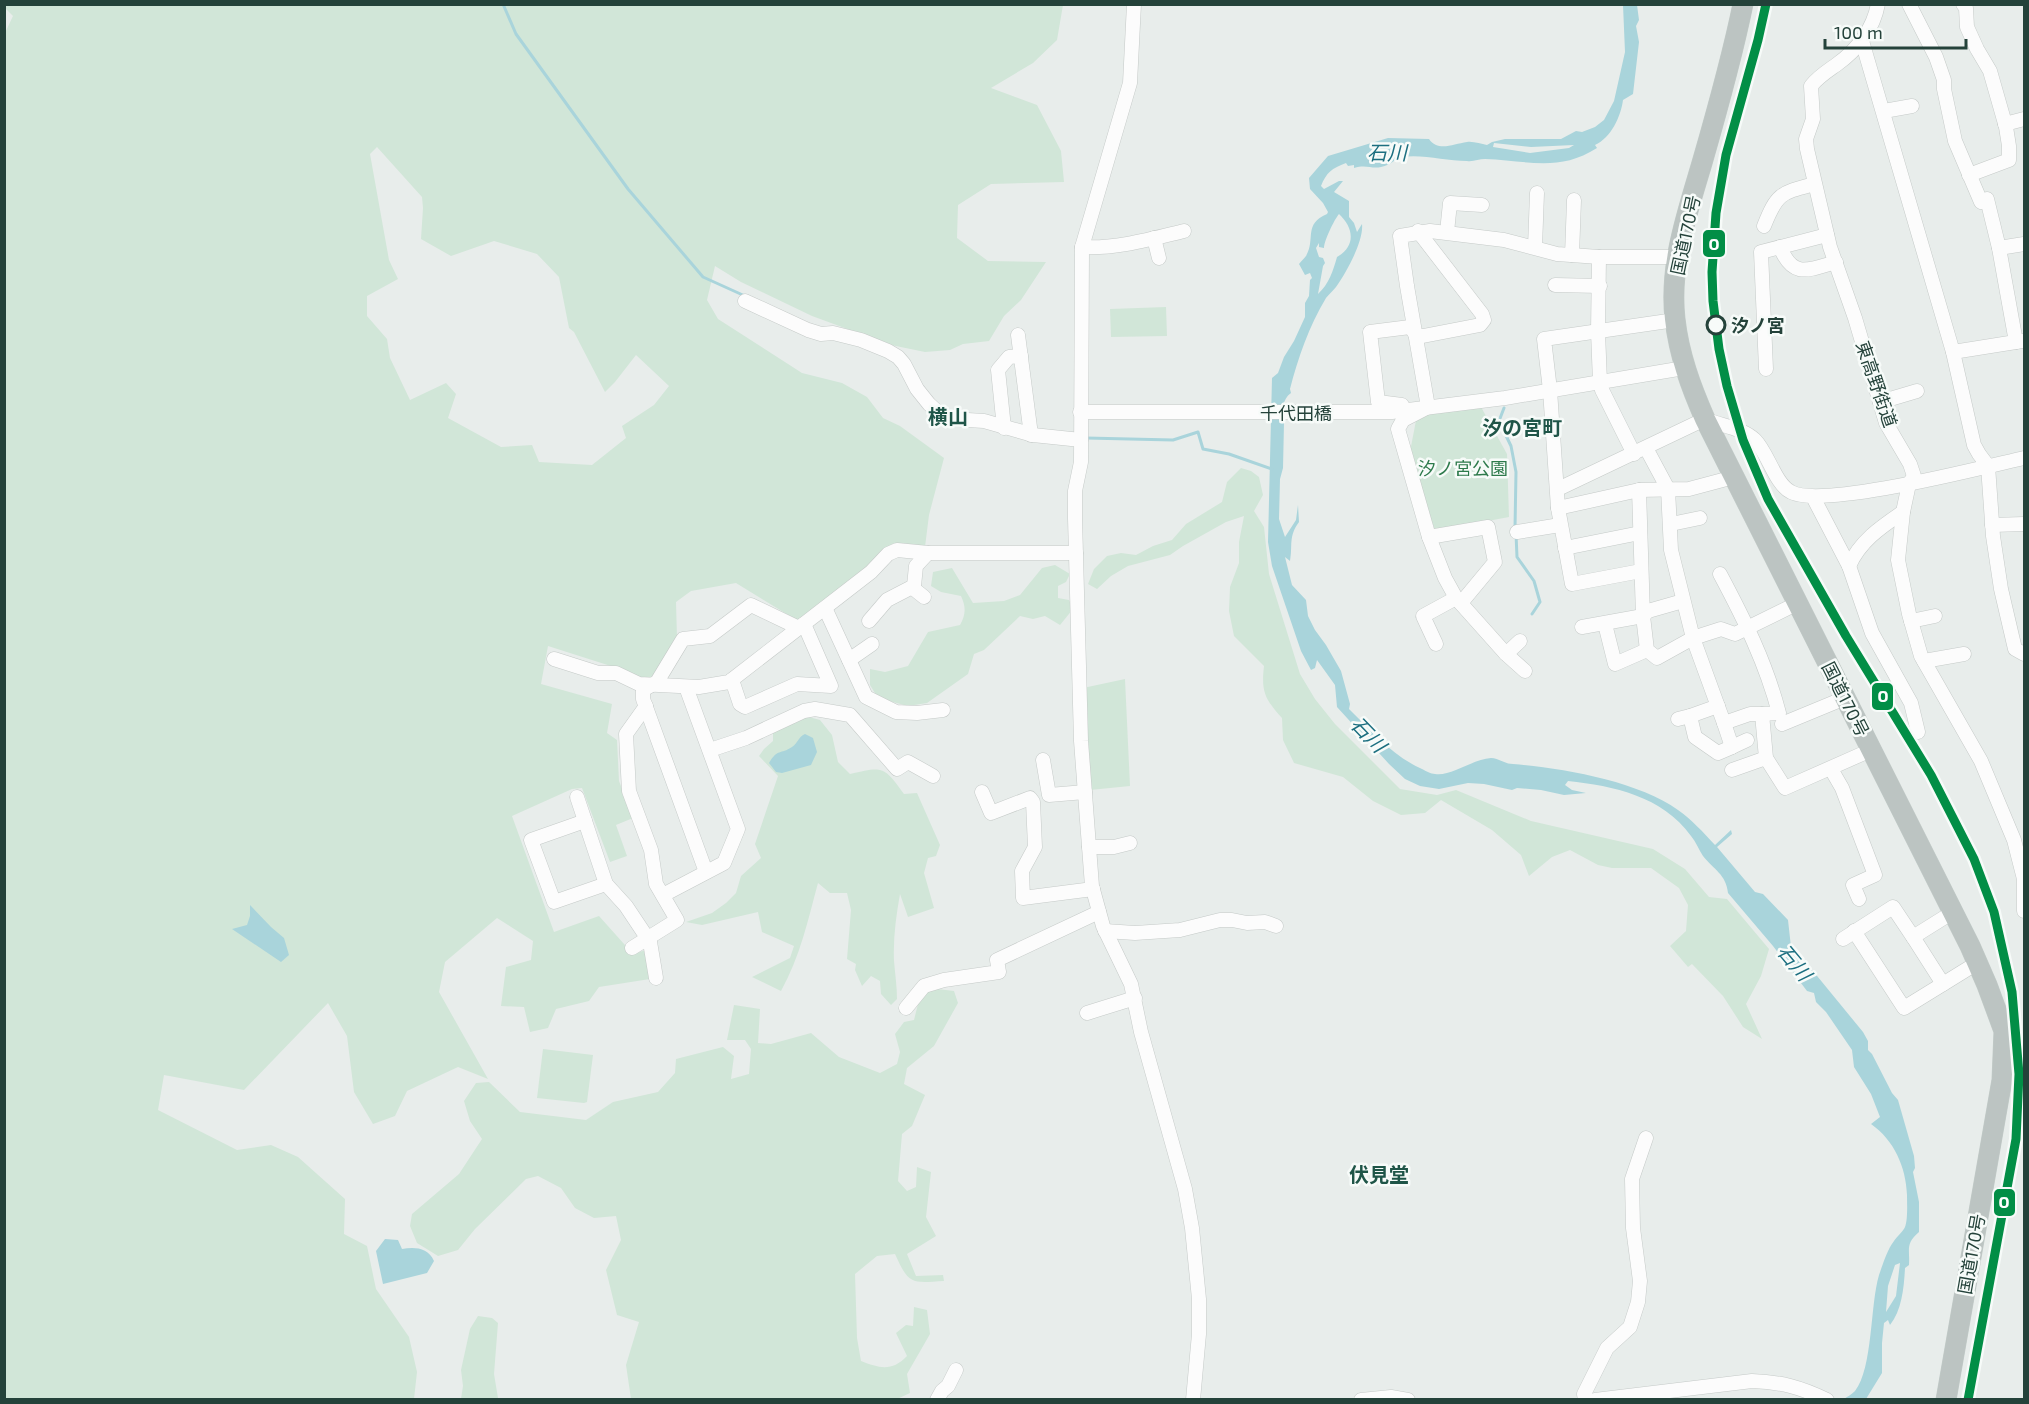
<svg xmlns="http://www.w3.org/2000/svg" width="2029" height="1404" viewBox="0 0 2029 1404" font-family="'Exo 2','Noto Sans JP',sans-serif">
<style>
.green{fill:#d1e6d8;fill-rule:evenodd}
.water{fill:#a9d4db;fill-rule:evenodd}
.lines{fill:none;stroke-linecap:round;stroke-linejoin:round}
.stream{stroke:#a9d4db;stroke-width:3}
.minor-casing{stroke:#c5cac8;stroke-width:15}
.highway-casing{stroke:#c3ccc9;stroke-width:21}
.minor{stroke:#fcfcfc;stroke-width:14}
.highway{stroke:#bcc4c2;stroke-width:20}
.rail-1-casing{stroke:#f7fbf9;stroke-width:14}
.rail-1{stroke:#028e46;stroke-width:9}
.stop-dot{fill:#f7fbf9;stroke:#24423a;stroke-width:3}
.labels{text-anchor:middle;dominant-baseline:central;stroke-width:5;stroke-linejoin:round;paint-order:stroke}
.street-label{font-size:18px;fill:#24423a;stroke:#f7fbf9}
.stop-label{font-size:18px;font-weight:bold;fill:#24423a;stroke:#f7fbf9;text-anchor:start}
.park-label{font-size:18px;fill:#2d7a4b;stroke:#f7fbf9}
.water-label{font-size:20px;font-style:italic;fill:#1c6f80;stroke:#f7fbf9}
.neighbourhood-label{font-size:20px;font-weight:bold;fill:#1f5548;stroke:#f7fbf9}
.line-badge{stroke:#f7fbf9;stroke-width:2}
.badge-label{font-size:16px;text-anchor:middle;font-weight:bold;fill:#fff}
</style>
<rect width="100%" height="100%" fill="#e8edeb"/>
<g class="green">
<path d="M5,4L1063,5L1057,40L1033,63L991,88L1037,105L1061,151L1064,182L991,184L958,205L957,238L988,261L1046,262L1021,300L1004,316L989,341L963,344L950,350L925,352L891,345L812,316L741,282L715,266L707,300L718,319L802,373L842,383L867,397L883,418L900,426L944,458L929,515L925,547L894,545L867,569L798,621L736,583L691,591L676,602L677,638L658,673L645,680L617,668L548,646L541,684L612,704L607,733L617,740L619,781L633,818L616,825L627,856L610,862L582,788L572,789L512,816L554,932L599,916L633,954L646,950L650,979L599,987L589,1001L556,1009L548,1028L530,1032L524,1007L501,1006L506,967L531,960L533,941L497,918L445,962L439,992L488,1079L458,1067L407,1091L395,1116L373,1124L354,1092L347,1036L328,1003L244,1090L164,1075L158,1110L237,1150L271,1145L298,1157L345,1199L344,1234L367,1246L376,1289L409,1337L417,1372L414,1399H5L4,35L13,16L5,8ZM377,147L422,197L423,208L421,239L451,256L494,241L537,254L559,277L569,328L574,332L605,392L615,382L636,355L669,386L654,405L622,426L626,438L592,465L539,462L532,445L501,447L448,418L456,394L446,383L410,400L390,358L387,339L367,316V296L398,279L389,260L370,154Z"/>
<path d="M1166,307L1167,336L1111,337L1110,309Z"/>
<path d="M1481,407L1507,454L1509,517L1435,531L1410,452L1417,415Z"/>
<path d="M1241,468L1251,471L1259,477L1263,495L1254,511L1264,527L1269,574L1300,674L1315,699L1335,724L1400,789L1437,795L1456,790L1531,821L1653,849L1685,869L1709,897L1727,899L1769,949L1761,976L1746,1004L1762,1039L1743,1027L1723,996L1692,964L1688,967L1670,946L1686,931L1688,905L1679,888L1651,868H1612L1598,865L1570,850L1552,857L1529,876L1521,855L1492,830L1441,800L1425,813L1401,815L1373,801L1343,777L1294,763L1283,740L1282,718C1265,699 1261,692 1264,666L1234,636L1229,611L1230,587L1239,563V542L1244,516L1226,522L1183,546L1170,555L1128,566L1111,576L1097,589L1088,584L1094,569L1107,556L1121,553L1136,555L1153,546L1172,540L1186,524L1222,502L1227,482Z"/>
<path d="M1055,565L1070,574L1066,582L1058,586V598L1069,600L1073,609L1060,625L1045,616L1033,619L1020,616L984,650L974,654L968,674L927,703L908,706L878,698L870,685V669L885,672L908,666L928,632L960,625C966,614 966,607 961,596L941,592L931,586L933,572L952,568L973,603L1004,601L1020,595L1042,568Z"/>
<path d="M1125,679L1130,786L1090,790L1083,688Z"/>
<path d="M805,716L820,720L832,735L838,762L850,774C883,766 884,766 904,794L917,793L940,845L936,856L928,858L924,873L934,908L908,917L900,894C896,916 893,939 894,961C895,974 897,986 897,999L891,1005L881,994L880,981L871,976L862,986L855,970L856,964L847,959L851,910L847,893H830L818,883C808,920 800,957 781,991L752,977L790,958L794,946L762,932L758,912L702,925L686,922L712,913L726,903L736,893L741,876L761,858L755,844L778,776L759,756L764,749L773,741V730Z"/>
<path d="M929,988L954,991L958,1003L934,1046L907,1068L904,1084L925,1095L912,1126L902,1134L898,1181L907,1191L916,1187L917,1167L931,1172L926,1217L936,1236L907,1254L916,1276L943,1275L944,1281C911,1283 909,1285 895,1254L877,1256L855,1274L857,1338L861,1361C879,1368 892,1372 907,1356L896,1333L906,1325L913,1326L914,1307L927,1310L930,1334L907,1374L910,1393L895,1400L631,1399L626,1365L639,1322L617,1315L606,1270L621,1240L616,1216L594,1218L575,1208L561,1188L538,1176L526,1179L475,1229L458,1250L438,1256L417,1243L410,1226L412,1214L459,1174L482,1139L470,1121L464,1101L476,1083L489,1082L520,1112L586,1120L613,1102L658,1092L675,1073L676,1059L723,1047L734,1056L731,1079L749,1074L751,1049L745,1040H727L734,1005L760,1009L758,1043L771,1044L811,1033L839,1057L880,1073L897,1064L900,1052L895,1034L904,1022L914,1020L919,1000Z"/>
<path d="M543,1049L593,1055L587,1102L584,1103L537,1098Z"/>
<path d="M478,1316L492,1318L498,1323L494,1374L498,1398L501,1399H461L463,1386L461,1370L470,1329Z"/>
</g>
<g class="water">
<path d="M1623,5H1637L1639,20L1636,26L1639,42L1633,94L1623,100C1621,116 1611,138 1595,145L1597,148C1558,173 1526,160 1485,159C1479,159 1473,162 1467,161C1446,161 1423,154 1402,157C1395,159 1389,166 1381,167C1371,169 1366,164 1354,168V165L1348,166L1346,163C1332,168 1326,173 1321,186L1324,189L1339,181H1343L1334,192L1349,201V217L1354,223L1357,232L1362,224C1364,241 1346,273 1336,287C1333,291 1329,294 1326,298C1309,326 1298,358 1290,389L1291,393C1282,399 1282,412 1281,422L1284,423L1283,468L1280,479L1279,519L1285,537L1296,520L1298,505L1299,522C1288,537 1293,545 1290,561L1285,557L1292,585L1306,600L1308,616L1315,630L1326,645L1341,671L1350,704L1349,709C1373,732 1391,755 1422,769C1426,771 1431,774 1435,774C1450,777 1473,759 1491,758C1499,758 1504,764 1513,764C1562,768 1638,781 1678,810C1692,820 1703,832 1715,845L1731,830L1732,834L1717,847L1755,892L1763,894L1788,920L1791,947L1804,960L1863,1032L1868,1041V1050L1872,1054L1892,1093L1898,1100L1914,1156L1915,1168L1913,1172L1919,1202V1232C1905,1244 1910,1249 1909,1265L1905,1268C1904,1287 1902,1310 1890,1325L1888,1320L1884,1323L1882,1343V1373L1866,1399H1844C1847,1397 1852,1394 1855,1391C1873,1368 1870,1305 1879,1275C1883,1264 1887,1250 1894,1241C1897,1236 1903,1232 1905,1227C1908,1219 1907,1203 1907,1195C1906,1167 1894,1140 1871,1124L1880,1117L1871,1094L1854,1067L1852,1050L1826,1012L1816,1002L1814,993L1807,991L1773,946L1728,893C1726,874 1714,870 1703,856C1699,850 1696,842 1691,836C1662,796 1614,786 1568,781L1565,785L1572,790L1586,793L1564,795L1541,790L1517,788L1512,790L1484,784L1468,783L1439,789L1420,786L1405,779L1389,764L1337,707L1335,685L1317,660L1315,668L1311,670L1301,651L1272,566L1268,542L1272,378L1278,373L1284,357L1294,341L1305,317V303L1309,296L1310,280L1312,278L1310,273L1305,275L1299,264C1301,261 1304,259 1306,256C1316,239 1303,224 1327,214L1328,212L1323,203L1310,189L1309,178L1328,156L1388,138L1429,139C1438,152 1453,144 1467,142C1473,141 1481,144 1487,145L1492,142L1505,139H1561L1576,131L1582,132L1595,127L1604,120L1614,101L1625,52ZM1494,143L1531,147L1574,145L1569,148L1530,153L1493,147ZM1339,214C1354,228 1356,246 1337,257C1333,271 1329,284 1318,294L1323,266L1325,263L1323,258L1319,257L1316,248L1319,243V247L1324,248C1324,241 1334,220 1339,214ZM1900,1263L1896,1296L1886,1312L1888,1286L1895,1265Z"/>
<path d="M805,734L813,738L817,752L811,765L782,773L776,772L769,763C778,748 780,755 792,747C798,743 798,737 805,734Z"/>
<path d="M250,905L271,927L284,938L289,955L281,962L232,929L247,925L250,916Z"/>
<path d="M385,1239L398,1240L402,1249C414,1247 428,1247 434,1261L427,1273L383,1284L376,1251Z"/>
</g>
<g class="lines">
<g class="stream">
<path d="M503,4L516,34L628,189L703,277L745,296"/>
<path d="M1504,408L1499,421L1511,446L1516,472L1515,528"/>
<path d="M1086,438L1173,440L1198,432L1203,449L1229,454L1272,469"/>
<path d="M1516,534L1517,557L1534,581L1540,602L1532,614"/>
</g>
<defs>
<g id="minor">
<path d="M1134,4L1130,83L1082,247L1081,462L1075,491V518L1081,741L1092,886L1103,926L1131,984L1141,1032L1185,1189L1192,1228L1199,1299V1334L1193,1400"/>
<path d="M1878,4C1873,30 1857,50 1836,65C1826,72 1818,77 1811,86L1813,119L1806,139L1807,149L1830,247L1855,318L1886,423L1910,464L1914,476L1909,484L1903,512L1898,560L1909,614L1921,656L1981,761L2014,840L2024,879V911"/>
<path d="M1909,4L1936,57L1944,80V89L1955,141L1981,202"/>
<path d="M1963,4L1966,8L1967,27L1977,49L1990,71L2006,127L2009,146V160L1969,175"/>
<path d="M1862,41L1953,352L1974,445L1979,454L1988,466L1993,536L2001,589L2015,649L2024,654"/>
<path d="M1884,111L1912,106"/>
<path d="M2005,124L2024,119"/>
<path d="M1987,199L1999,248L2016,342"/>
<path d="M1764,226C1777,193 1781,193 1814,184"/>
<path d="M1447,232L1450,203L1482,205"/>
<path d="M1154,238L1159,258"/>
<path d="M1082,247C1116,249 1151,239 1184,231"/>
<path d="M1535,247L1537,193"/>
<path d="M1780,247C1793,279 1808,270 1836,262"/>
<path d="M1999,248L2024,244"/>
<path d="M1572,255L1574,200"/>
<path d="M1599,257L1598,332L1600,382L1602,390L1634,454"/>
<path d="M1555,285L1600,286"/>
<path d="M745,301L808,330L821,334L833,333L861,340L888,351L898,357L904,364L917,389L929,404L940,414L951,419L984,421L1033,435L1081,440"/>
<path d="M1018,335L1031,435"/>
<path d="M1953,352L2022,341"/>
<path d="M1766,369L1761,252L1827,235"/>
<path d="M1880,402L1917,391"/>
<path d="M1402,405L1378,402L1370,332L1410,327L1417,336H1423L1480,325L1484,320L1482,314L1418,231"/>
<path d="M1080,412H1392L1505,398L1684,368"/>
<path d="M1004,428L998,370L1009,357L1021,356"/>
<path d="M1646,448L1668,489L1671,550L1693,638L1724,723L1750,714H1762L1766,758L1785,788L1871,750"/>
<path d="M1558,489L1705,419C1721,426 1743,428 1755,440C1768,453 1775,484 1791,492C1822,509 1984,467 2024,458"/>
<path d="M1639,490L1643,616L1647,650L1657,658L1693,638L1721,629L1735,634L1798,603"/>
<path d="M1813,497L1849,566L1872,633L1911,703L1918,732"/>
<path d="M1558,508L1639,490L1689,489L1734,477"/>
<path d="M1671,524L1700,518"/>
<path d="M1992,525L2024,524"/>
<path d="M1517,532L1560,525"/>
<path d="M1429,537L1488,527L1495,562L1461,603"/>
<path d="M1565,548L1640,533"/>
<path d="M1849,566C1860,541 1881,527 1903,512"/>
<path d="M1641,571L1572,584L1558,508L1550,390L1544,339L1675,320"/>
<path d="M1720,574C1744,619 1766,663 1779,713L1762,714"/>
<path d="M914,586V589L924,597"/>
<path d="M825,608L866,697L896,712L917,713L943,710"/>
<path d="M869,621L887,600L914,586L916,566L928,553"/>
<path d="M1911,621L1935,616"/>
<path d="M1605,624L1615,664L1647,650"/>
<path d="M1582,627L1643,616L1648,611L1683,601"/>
<path d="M1436,644L1423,616L1456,598"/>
<path d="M1506,654L1520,641"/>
<path d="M554,659L598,673H616L639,684L699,687L729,682L871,572L888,554L897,550L928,553H1076"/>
<path d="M849,660L872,644"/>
<path d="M1924,661L1964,654"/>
<path d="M1525,671L1506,654L1456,598L1445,578L1429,537L1398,429L1403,420L1428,407L1407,286L1400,236L1430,231L1504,240L1557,254L1599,257H1678"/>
<path d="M732,680L740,704L745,707L797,684L831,686L804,624"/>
<path d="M1690,716L1718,706"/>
<path d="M1678,719L1690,716L1695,737L1718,753L1732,747"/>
<path d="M1724,723L1732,747L1747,740"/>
<path d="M1782,724L1845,698"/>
<path d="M710,750L746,738L804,711L815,709L850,715L897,769L908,762L933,776"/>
<path d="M1043,760L1049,795L1085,792"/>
<path d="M1831,769L1842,788L1875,875L1853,885L1859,899"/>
<path d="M1732,770L1766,758"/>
<path d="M982,792L991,813L1030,798L1033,802L1035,847L1022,871L1023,898L1093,889"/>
<path d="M577,797L606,884L626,906L650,942L656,978"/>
<path d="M585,821L531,840L554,902L606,884"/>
<path d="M1089,847H1114L1130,843"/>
<path d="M706,872L643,699V690L657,682L683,639L710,636L751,605L799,628"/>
<path d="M663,895L724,863L738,829L686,687"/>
<path d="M1105,931L1135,933L1180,930L1220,920H1232L1247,923L1265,922L1276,926"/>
<path d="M1854,931L1904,1008L1943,984L1913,937"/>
<path d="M1843,939L1893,907L1913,937L1953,912"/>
<path d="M632,948L677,920L656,884L651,850L629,791L626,734L646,706"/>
<path d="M1943,984L1977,963"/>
<path d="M906,1008L924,986L944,980L999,972L997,960L1099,912"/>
<path d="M1087,1013L1135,998"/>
<path d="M937,1400L942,1391L948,1386L956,1370"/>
<path d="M1361,1400L1391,1397L1408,1400"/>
<path d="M1585,1400L1584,1394L1607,1348L1630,1327L1638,1302L1640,1281L1633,1228L1632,1179L1646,1138"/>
<path d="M1595,1400L1752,1381C1781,1382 1800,1387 1827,1400"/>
</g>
<path id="highway" d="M1743,4C1732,58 1717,111 1702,163C1687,214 1669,265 1675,319C1679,355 1691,387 1705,419L1970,946L1987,985L2004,1031L2002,1080L1946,1400"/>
</defs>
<use href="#minor" class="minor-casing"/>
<use href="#highway" class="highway-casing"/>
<use href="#minor" class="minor"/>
<use href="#highway" class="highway"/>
<defs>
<path id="rail-1" d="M1766,4L1758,40L1726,155L1716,213L1712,272L1713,301L1719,349L1727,386L1743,440L1768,499L1846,636L1931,775L1974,859L1994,912L2012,992L2019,1074L2016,1139L1968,1400"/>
</defs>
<use href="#rail-1" class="rail-1-casing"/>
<use href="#rail-1" class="rail-1"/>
</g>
<circle class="stop-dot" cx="1716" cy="325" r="9"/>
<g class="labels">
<g class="street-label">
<text transform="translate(1685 235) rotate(-78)">国道170号</text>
<text transform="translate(1877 384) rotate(71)">東高野街道</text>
<text x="1296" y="413">千代田橋</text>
<text transform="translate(1846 699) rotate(63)">国道170号</text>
<text transform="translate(1971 1254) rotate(-80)">国道170号</text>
</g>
<g class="stop-label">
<text x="1731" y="325">汐ノ宮</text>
</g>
<g class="park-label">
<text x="1463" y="468">汐ノ宮公園</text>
</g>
<g class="water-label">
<text x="1387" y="152">石川</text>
<text transform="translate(1369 734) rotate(46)">石川</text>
<text transform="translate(1795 962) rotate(50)">石川</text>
</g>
<g class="neighbourhood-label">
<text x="948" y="416">横山</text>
<text x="1522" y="427">汐の宮町</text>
<text x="1379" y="1174">伏見堂</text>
</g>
</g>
<g class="line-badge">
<rect x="1702" y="229" width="24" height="29" rx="6" fill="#028e46"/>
<rect x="1871" y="682" width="23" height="29" rx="6" fill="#028e46"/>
<rect x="1993" y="1188" width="23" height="29" rx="6" fill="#028e46"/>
</g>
<g class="badge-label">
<text x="1714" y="250">O</text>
<text x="1883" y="702">O</text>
<text x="2004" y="1208">O</text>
</g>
<rect width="2029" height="1404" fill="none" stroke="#24423a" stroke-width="12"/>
<path d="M1825 39v9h141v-9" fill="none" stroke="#24423a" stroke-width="3"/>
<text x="1834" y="39" font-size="18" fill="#24423a" stroke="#f7fbf9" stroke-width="4.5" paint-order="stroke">100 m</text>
</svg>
